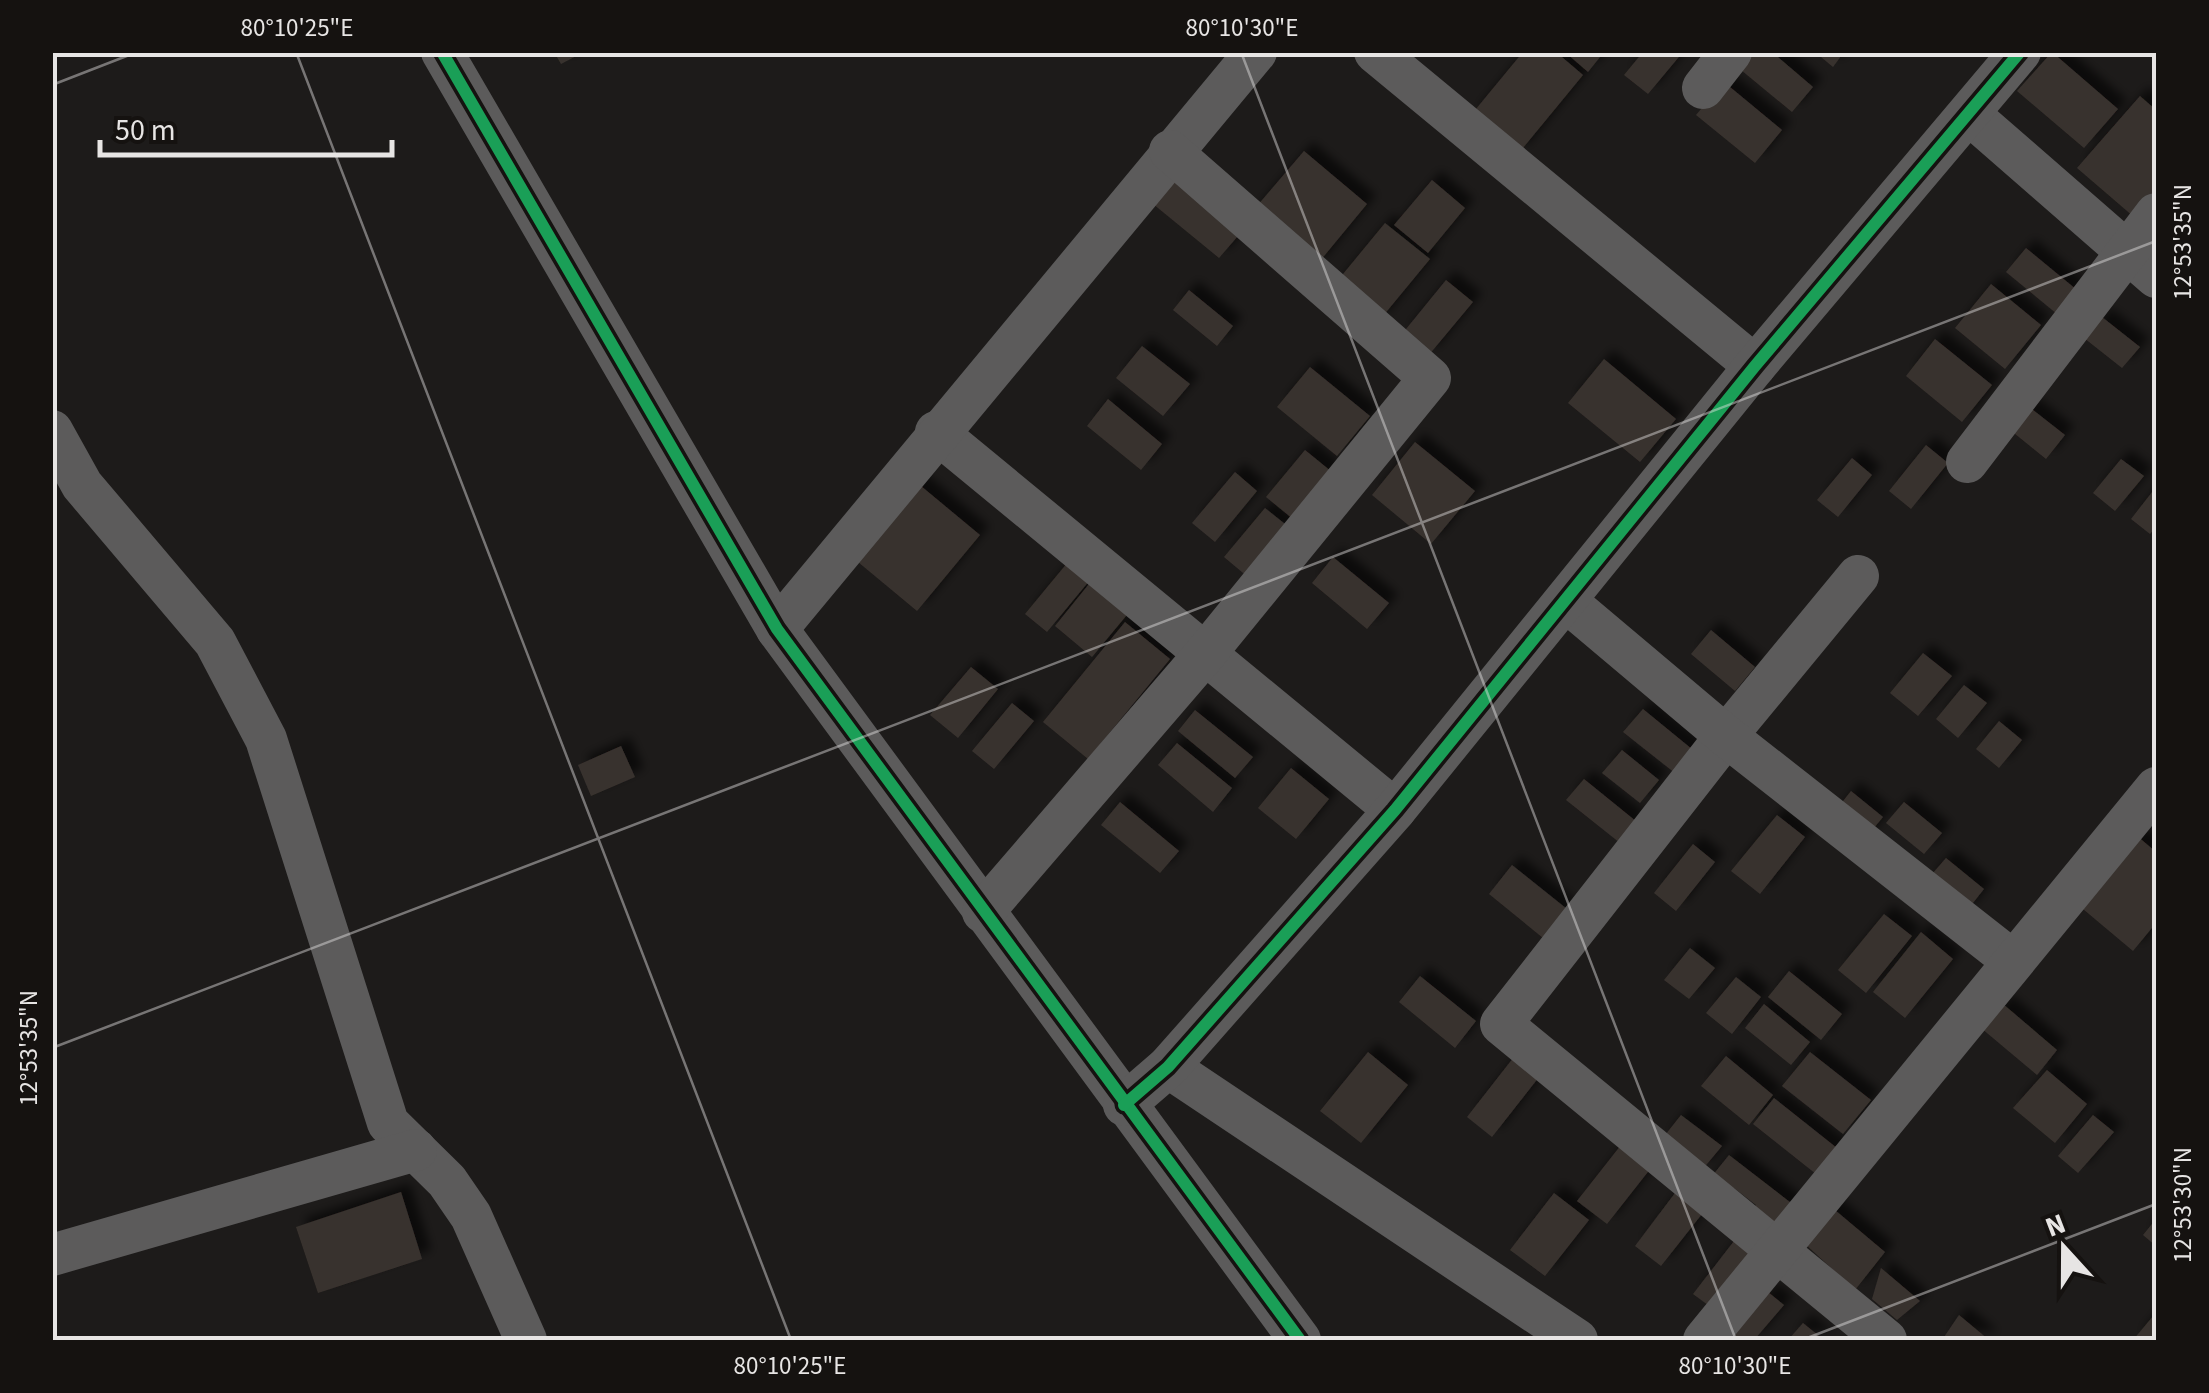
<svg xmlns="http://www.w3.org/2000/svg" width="2209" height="1393" viewBox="0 0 2209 1393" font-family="'Source Sans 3',sans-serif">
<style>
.building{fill:#39322e;filter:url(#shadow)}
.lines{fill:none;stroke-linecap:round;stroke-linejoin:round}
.minor{stroke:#5c5b5b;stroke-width:42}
.cycleway-casing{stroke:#151210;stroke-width:19}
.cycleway{stroke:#1a9f57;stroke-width:12}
.ticks{fill:none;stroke:#e7e5e4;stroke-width:2.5;stroke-opacity:0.45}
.neatline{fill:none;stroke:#e7e5e4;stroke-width:4}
.ticks-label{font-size:25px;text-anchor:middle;fill:#e7e5e4}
</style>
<defs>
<filter id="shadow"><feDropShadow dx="9" dy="-9" stdDeviation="5" flood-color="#0009"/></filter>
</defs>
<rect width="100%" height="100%" fill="#1d1b1a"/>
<g class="building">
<path d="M554,52H584L561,64Z"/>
<path d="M1523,52H1556L1583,75L1518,154L1471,115Z"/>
<path d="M1565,52H1604L1588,72Z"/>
<path d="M1643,52H1683L1648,94L1624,75Z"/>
<path d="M1746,52H1772L1813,87L1792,112L1735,65Z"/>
<path d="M1815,52H1844L1833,67Z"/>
<path d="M2052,52L2118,109L2084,148L2017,91Z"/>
<path d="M1724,82L1782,130L1755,163L1696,115Z"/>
<path d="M2140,96L2156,110V190L2134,217L2077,168Z"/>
<path d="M1304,151L1367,204L1315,267L1251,213Z"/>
<path d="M1172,170L1244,229L1219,258L1147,199Z"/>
<path d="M1432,180L1465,208L1428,253L1394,225Z"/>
<path d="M1385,223L1430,259L1378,322L1334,285Z"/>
<path d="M2026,248L2077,290L2057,314L2006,272Z"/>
<path d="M1446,280L1473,302L1428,356L1402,334Z"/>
<path d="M1991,284L2041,325L2005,369L1955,328Z"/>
<path d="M1189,290L1233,326L1217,346L1173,310Z"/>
<path d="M2102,317L2140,347L2122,368L2084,338Z"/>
<path d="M1935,339L1992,385L1962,422L1906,376Z"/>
<path d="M1142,346L1190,384L1163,416L1116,378Z"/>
<path d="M1604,359L1676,419L1640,462L1568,403Z"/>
<path d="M1310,367L1370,416L1337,456L1277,407Z"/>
<path d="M1108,399L1162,444L1141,470L1087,426Z"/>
<path d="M2028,406L2065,435L2046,459L2009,429Z"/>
<path d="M1415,442L1475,491L1431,544L1372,495Z"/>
<path d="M1926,445L1948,463L1911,509L1889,491Z"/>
<path d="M1305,450L1332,472L1293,519L1266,497Z"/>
<path d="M1852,458L1872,475L1838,517L1817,500Z"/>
<path d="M2121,459L2144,476L2115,511L2093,493Z"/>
<path d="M1235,472L1257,491L1215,542L1192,523Z"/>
<path d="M915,481L980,535L917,611L852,557Z"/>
<path d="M2156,487V527L2150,534L2131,519Z"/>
<path d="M1265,508L1290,528L1249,578L1224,557Z"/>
<path d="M1333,557L1389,603L1367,629L1312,583Z"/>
<path d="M1068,562L1090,580L1047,632L1025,614Z"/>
<path d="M1093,579L1131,610L1092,657L1055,626Z"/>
<path d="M1125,622L1170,659L1088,759L1043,722Z"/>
<path d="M1711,630L1755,667L1735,691L1691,654Z"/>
<path d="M1923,653L1952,676L1918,716L1890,693Z"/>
<path d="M971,667L998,689L958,738L930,715Z"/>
<path d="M1964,685L1987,703L1958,738L1936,719Z"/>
<path d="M1012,703L1034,721L994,769L972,751Z"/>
<path d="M1643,709L1698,754L1680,777L1623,732Z"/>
<path d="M1195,710L1253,757L1235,778L1178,731Z"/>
<path d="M1999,721L2022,740L1999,768L1976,749Z"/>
<path d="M1177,743L1232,788L1213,812L1158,765Z"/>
<path d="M621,746L635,777L591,796L578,765Z"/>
<path d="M1622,750L1659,780L1640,803L1602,773Z"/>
<path d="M1291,768L1329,799L1296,839L1258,808Z"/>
<path d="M1584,779L1637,822L1620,843L1566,800Z"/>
<path d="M1851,791L1883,817L1864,840L1832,815Z"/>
<path d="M1120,802L1179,851L1160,873L1101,825Z"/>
<path d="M1904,802L1942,833L1924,854L1886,823Z"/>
<path d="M1777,815L1805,837L1760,894L1731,871Z"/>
<path d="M2136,835L2156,852V923L2133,951L2077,904Z"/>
<path d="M1693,844L1715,862L1676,911L1654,893Z"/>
<path d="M1946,858L1984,889L1965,913L1926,881Z"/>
<path d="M1512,865L1567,909L1543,938L1489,894Z"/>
<path d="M1884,914L1912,936L1866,993L1838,970Z"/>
<path d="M1921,932L1953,959L1905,1018L1873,992Z"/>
<path d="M1690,948L1715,968L1689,999L1664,980Z"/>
<path d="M1789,971L1842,1014L1821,1040L1768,997Z"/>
<path d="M1420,976L1476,1021L1455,1048L1399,1002Z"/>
<path d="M1736,977L1761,997L1732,1034L1706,1013Z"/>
<path d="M1764,1004L1810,1042L1791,1065L1745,1028Z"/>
<path d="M2003,1004L2057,1050L2037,1075L1981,1028Z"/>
<path d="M1368,1052L1408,1085L1361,1143L1320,1111Z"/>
<path d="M1810,1052L1871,1100L1843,1134L1782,1086Z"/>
<path d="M1517,1053L1543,1072L1492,1137L1467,1117Z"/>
<path d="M1726,1056L1773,1095L1749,1125L1701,1086Z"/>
<path d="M2047,1070L2087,1104L2055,1143L2013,1108Z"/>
<path d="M1774,1098L1842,1152L1821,1178L1753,1124Z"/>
<path d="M1681,1115L1722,1146L1702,1170L1662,1139Z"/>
<path d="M2093,1115L2114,1132L2078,1173L2058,1156Z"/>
<path d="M1621,1145L1651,1168L1607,1224L1577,1201Z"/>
<path d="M1729,1155L1795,1206L1771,1237L1746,1218L1756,1205L1734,1188L1724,1201L1704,1186Z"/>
<path d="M401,1192L422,1259L318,1293L296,1227Z"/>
<path d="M1554,1193L1589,1220L1545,1276L1510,1250Z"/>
<path d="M1675,1193L1702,1214L1661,1266L1635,1246Z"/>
<path d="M1829,1205L1885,1252L1855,1290L1803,1242Z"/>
<path d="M2156,1219V1246L2143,1235Z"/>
<path d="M1734,1241L1752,1257L1712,1308L1693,1294Z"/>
<path d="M1881,1268L1920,1301L1897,1320L1872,1299Z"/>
<path d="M1768,1292L1784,1305L1754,1340H1730Z"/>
<path d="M1959,1315L1989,1340H1942Z"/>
<path d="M2154,1315L2156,1340H2133Z"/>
<path d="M1803,1323L1824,1340H1788Z"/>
</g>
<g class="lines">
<g class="minor">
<path d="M442,52L777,629L1300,1340"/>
<path d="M1375,52L1755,366"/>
<path d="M1703,88L1731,52"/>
<path d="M1969,114L2156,277"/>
<path d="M52,431L82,485L215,642L266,739L388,1123L447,1181L471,1216L526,1340"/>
<path d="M936,432L1395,810"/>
<path d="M1967,462L2156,214"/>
<path d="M1858,576L1726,736L1501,1024L1886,1340"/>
<path d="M1567,602L1726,736L2013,961"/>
<path d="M777,629L1256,52"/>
<path d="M983,912L1205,654L1430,378L1170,151"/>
<path d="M1168,1067L1577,1340"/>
<path d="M1124,1105L1168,1067L1395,810L1755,366L2020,52"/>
<path d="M52,1255L416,1150"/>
<path d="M1704,1340L2156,788"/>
</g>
<defs>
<g id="cycleway">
<path d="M442,52L777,629L1300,1340"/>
<path d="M1124,1105L1168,1067L1395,810L1755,366L2020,52"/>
</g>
</defs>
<use href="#cycleway" class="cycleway-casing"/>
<use href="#cycleway" class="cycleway"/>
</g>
<path class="ticks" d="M296,52L791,1340M1241,52L1736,1340M52,85L137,52M52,1048L2156,241M1802,1340L2156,1204"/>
<rect width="2209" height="1393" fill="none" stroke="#151210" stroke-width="110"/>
<g transform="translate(2064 1248) rotate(339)" stroke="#151210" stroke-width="8" paint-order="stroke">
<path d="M0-8L18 38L0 25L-18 38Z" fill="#e7e5e4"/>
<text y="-15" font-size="28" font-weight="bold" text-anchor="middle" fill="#e7e5e4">N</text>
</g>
<path d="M100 140v15h292v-15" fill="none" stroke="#e7e5e4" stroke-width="5"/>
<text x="115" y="140" font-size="30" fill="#e7e5e4" stroke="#151210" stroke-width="8" paint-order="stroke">50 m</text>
<rect x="55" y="55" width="2099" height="1283" class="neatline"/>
<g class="ticks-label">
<text x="297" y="36">80°10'25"E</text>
<text x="1242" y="36">80°10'30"E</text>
<text transform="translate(2182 242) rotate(-90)" y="9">12°53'35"N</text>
<text transform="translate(28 1048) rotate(-90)" y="9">12°53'35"N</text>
<text transform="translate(2182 1205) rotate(-90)" y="9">12°53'30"N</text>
<text x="790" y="1374">80°10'25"E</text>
<text x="1735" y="1374">80°10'30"E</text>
</g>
</svg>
